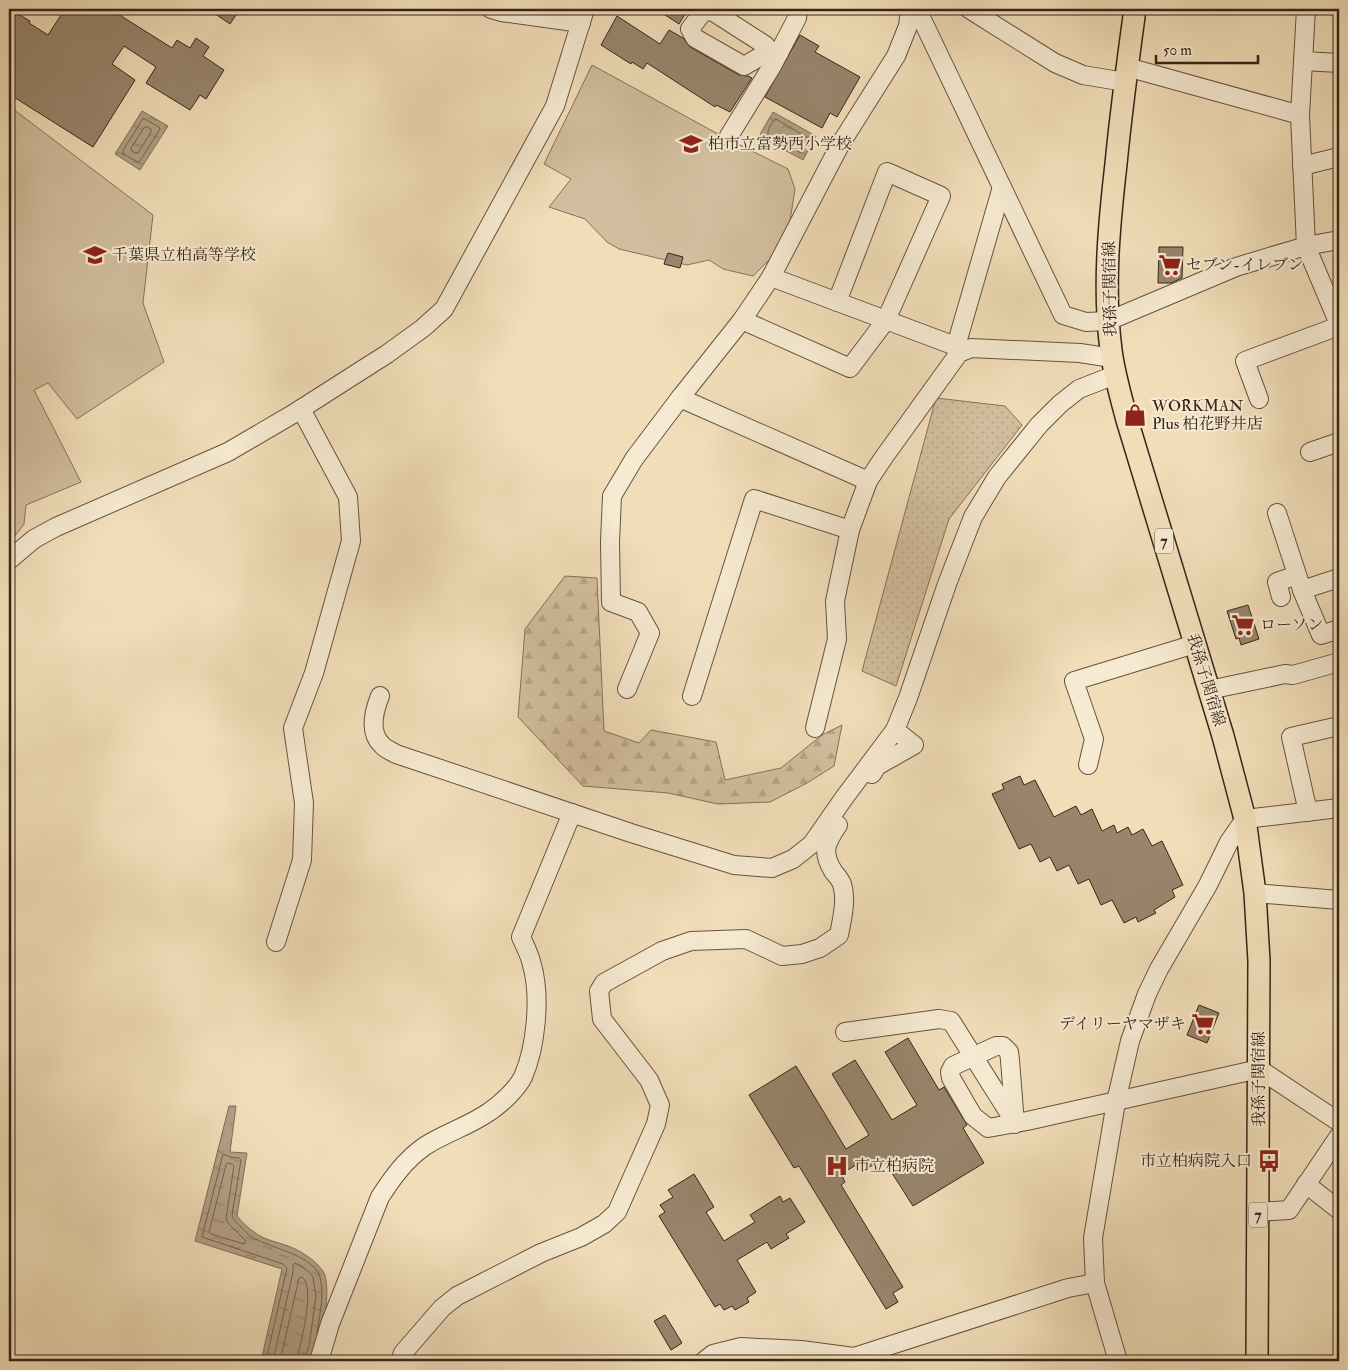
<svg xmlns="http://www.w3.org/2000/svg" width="1348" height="1370" viewBox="0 0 1348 1370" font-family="'IM FELL Double Pica','Noto Serif JP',serif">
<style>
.green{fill:#d2be9e;stroke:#85715c}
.forest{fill:url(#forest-firs);stroke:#85715c}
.park{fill:url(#park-dots);stroke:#85715c}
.water{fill:url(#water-ripples);stroke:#816e59}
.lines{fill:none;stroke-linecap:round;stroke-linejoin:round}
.shore{stroke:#75624e;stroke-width:1}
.building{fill:#98856c;stroke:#382419}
.minor-casing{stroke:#665241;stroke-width:20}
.major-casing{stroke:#382419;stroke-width:24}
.minor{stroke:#f6ead2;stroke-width:18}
.major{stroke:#f1deb9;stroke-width:21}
.labels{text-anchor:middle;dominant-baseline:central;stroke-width:4;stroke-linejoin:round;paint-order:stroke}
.shield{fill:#f6ead2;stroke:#715f50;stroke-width:1}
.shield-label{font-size:15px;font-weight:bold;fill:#382419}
.poi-label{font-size:16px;fill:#382419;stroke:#f6ead2;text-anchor:start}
.street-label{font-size:16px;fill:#382419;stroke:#f6ead2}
</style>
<defs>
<pattern id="forest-firs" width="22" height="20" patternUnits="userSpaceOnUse" patternTransform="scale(1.25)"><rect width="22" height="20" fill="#d2be9e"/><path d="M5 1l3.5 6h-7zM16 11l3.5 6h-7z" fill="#b5a388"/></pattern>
<pattern id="park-dots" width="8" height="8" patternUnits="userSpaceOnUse" patternTransform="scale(1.25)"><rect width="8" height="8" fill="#d2be9e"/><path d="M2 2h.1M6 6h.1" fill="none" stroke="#b5a388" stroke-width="1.8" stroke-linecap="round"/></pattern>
<pattern id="water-ripples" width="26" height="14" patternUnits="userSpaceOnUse" patternTransform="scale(1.25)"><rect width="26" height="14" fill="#b29f83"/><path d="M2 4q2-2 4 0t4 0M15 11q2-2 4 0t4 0" fill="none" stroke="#92816a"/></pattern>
</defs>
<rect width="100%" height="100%" fill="#f1deb9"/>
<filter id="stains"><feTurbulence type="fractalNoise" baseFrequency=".004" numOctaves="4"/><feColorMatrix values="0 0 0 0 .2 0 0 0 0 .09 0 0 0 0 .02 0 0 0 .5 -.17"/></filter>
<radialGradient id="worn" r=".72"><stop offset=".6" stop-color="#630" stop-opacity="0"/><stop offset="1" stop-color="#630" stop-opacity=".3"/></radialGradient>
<g class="green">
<path d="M592,65L718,134L788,169L795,189L790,221L772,257L753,276L723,269L709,260L687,265L619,249L607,242L585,219L549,207L571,179L544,164Z"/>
<path d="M9,106L153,215L143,303L164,362L77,419L48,383L34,390L81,482L26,505L24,524L9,544Z"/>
</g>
<path class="forest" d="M565,576L597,578L604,731L639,743L651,730L716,742L725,780L781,768L822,735L842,725L834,766L807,783L770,802L718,804L668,793L583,786L518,717L525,629Z"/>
<path class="park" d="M936,398L1005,406L1022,425L949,519L896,686L862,671Z"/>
<g class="water">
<path d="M142,111L168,126L140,170L115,154Z"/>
<path d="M773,112L816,136L803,160L759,136Z"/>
<path d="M229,1106H236L230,1152L247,1153L237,1216C242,1222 248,1228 254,1232C265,1241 280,1242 293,1248C304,1253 316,1261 323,1271C333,1286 321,1344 315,1361H261L282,1269L195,1241Z"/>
</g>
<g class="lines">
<g class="shore">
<path d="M143,119H145L159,127L160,129L140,161L138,162L123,154V151Z"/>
<path d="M776,119L808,138V140L802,152H799L768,135C767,130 772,121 776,119Z"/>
<path d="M147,127L151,129V132L138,153H135L132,151L131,148L144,128Z"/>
<path d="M228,1163L232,1164L234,1166L226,1219L229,1224L246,1241L244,1244L211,1234L209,1232L226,1165Z"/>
<path d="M266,1361L287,1268L283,1264L202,1237L223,1154L230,1157L239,1158L241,1160L232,1215C233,1220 237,1223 241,1227C244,1230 248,1235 252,1237C269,1248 314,1255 320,1277C325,1296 319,1315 317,1334"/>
<path d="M273,1361L293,1272V1265L295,1263L307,1270L313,1277L316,1296L309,1346L304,1361"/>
<path d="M280,1361L299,1278L302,1277C314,1286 304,1328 301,1342C300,1349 297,1354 297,1361"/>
</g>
</g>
<g class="building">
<path d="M9,9L30,21L29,23L48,35L65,9H110L172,48L177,40L190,48L196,38L209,47L203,56L224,70L206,99L200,95L190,110L146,83L156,67L124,46L112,64L135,80L93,147L9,94Z"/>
<path d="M208,9H240L230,24Z"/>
<path d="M656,9H688L679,24Z"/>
<path d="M617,16L660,44L669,30L683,38L690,47L739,75L748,76L752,78L730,112L716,105L715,107L647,63L643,69L632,62L631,64L601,45Z"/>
<path d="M800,35L819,46L815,52L860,77L837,117L830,113L822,128L765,97Z"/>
<path d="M1159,247H1183L1182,278L1171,283H1158Z"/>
<path d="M668,253L683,257L680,268L664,264Z"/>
<path d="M1248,605L1259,639L1241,645L1239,638L1236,639L1227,611Z"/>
<path d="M1020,776L1024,785L1035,780L1054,817L1076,806L1081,815L1092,809L1102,831L1114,825L1117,833L1128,827L1132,835L1143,829L1152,846L1162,841L1183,885L1172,890L1175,897L1154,910L1156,913L1138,922L1136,917L1124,923L1112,900L1101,905L1089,879L1078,884L1069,865L1057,871L1050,857L1040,862L1031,844L1019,849L992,794L1004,789L1002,784Z"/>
<path d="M1199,1005L1219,1013L1207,1043L1187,1035Z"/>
<path d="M908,1038L939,1090L944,1087L967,1125L963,1128L984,1163L913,1206L883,1159L866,1169L861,1162L841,1174L845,1182L841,1185L903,1287L893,1293L898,1302L886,1309L799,1166L794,1168L749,1095L796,1066L846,1149L869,1135L832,1074L855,1060L892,1120L917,1105L885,1052Z"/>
<path d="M694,1174L714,1207L706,1212L724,1241L755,1222L750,1215L780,1196L783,1202L790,1198L805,1222L786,1234L789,1238L771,1249L767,1242L737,1260L756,1292L747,1298L749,1302L735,1310L732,1306L724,1310L720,1304L715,1307L659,1216L665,1212L660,1205L673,1197L668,1190Z"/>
<path d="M665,1315L682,1343L671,1350L654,1321Z"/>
</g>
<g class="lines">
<defs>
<g id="minor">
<path d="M491,9L501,12L581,23"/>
<path d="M917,9L1063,315L1086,322L1108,321L1236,267L1306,246L1339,240"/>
<path d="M969,9L1055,63L1083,75L1125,82"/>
<path d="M1306,9L1300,115L1306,246L1339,324"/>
<path d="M770,51L765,45L712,11L703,12L690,29L695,38L744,66L770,51L779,53"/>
<path d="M1303,61L1339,63"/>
<path d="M1127,67L1300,115"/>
<path d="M729,136L772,66L797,18L798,9"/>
<path d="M1302,166L1339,157"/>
<path d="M771,277L966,350"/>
<path d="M742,320L850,368L886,320L941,196L887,172L837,302"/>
<path d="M956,346L1002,187"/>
<path d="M680,398L868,481L884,457L959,353L971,348L1080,353L1112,358"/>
<path d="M1259,399L1245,361L1339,326"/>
<path d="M1310,452L1339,442"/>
<path d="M1277,513L1302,590L1321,635L1339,629"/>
<path d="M9,560L34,539L56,527L228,452L293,414L387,354L423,328L444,309L555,106L585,9"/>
<path d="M1302,590L1339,578"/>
<path d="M1281,597L1277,582L1297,575"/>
<path d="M627,689L650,633L638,612L611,602L610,542L612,496L634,459L680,398L742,320L771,277L841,143L896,56L908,26L910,9"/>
<path d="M1209,690L1285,674L1293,675L1339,662"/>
<path d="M380,696C374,711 368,732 382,745C385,749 391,751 396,754L631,833L734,865L772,868L793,859L812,844L844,798L895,730L908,698L947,584L973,517L997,477L1039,425L1060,404L1079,389L1115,375"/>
<path d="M692,696L754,499L850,530L868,481"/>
<path d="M815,728L837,639L835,601L850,530"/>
<path d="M1088,765L1094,739L1074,681L1195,644"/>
<path d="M872,774L877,766L914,745L895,730"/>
<path d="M1308,812L1291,737L1339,726"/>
<path d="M1255,893L1339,900"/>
<path d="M276,942L302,860L304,803L293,728L314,673L351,541L348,497L301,409"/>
<path d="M845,1032L939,1019L951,1021L1014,1121"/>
<path d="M1015,1124L1010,1060L1009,1052L1003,1046H996L953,1066L950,1072L951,1078L973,1116L988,1128L1027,1121L1259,1069L1339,1122"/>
<path d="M1306,1184L1339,1210"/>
<path d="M1258,1212L1289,1210L1339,1136"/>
<path d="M319,1361L330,1324L380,1197C393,1177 405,1160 425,1146C445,1133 469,1126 489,1112C501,1104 516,1090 523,1077C536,1047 541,997 532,965C530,955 525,946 521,937L572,813"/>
<path d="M400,1361L403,1353L442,1308L457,1296L541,1253L581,1237L604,1224L617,1212L656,1124L660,1105L649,1080L602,1019L599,991L604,983L662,951L691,941L746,939L782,956L802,954L820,948L839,935C842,919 847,900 842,884C840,879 836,875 833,871C821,851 826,843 838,825"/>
<path d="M704,1361L713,1354L741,1347L801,1350L854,1357L1068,1288L1095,1283"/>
<path d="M1118,1361L1095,1283L1093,1238L1116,1102L1130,1041L1147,994L1159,969L1208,885L1229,842L1245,819L1339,808"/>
</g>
<path id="major" d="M1135,9C1128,60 1121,112 1116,164C1109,225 1103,288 1111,350C1114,374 1121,397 1127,420L1223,736L1245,819L1255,893L1259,961L1257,1361"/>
</defs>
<use href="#minor" class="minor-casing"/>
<use href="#major" class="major-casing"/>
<use href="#minor" class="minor"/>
<use href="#major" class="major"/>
</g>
<defs>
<symbol id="school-bare" viewBox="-9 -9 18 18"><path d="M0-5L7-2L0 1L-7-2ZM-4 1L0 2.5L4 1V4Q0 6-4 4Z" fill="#8f2418" stroke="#f6ead2" stroke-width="2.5" paint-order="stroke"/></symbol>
<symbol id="supermarket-bare" viewBox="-9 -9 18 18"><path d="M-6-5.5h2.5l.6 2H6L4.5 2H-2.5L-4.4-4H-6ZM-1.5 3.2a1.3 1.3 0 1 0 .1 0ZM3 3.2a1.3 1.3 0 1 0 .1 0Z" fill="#8f2418" stroke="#f6ead2" stroke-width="2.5" paint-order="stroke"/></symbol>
<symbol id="shop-bare" viewBox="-9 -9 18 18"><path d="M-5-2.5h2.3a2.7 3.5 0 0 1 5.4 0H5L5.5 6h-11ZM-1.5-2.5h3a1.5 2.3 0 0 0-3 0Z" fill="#8f2418" stroke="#f6ead2" stroke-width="2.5" paint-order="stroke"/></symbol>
<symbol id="bus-bare" viewBox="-9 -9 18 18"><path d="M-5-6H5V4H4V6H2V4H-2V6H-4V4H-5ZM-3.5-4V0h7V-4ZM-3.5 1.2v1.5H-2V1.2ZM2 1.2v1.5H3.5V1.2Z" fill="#8f2418" stroke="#f6ead2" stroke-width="2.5" paint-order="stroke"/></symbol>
<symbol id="hospital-bare" viewBox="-9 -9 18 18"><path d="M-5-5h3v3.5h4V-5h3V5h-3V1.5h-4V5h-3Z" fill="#8f2418" stroke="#f6ead2" stroke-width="2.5" paint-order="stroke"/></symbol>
</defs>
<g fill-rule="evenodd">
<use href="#school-bare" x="675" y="128" width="32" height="32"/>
<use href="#school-bare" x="79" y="239" width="32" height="32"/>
<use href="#supermarket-bare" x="1154" y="249" width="32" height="32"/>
<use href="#shop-bare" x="1119" y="399" width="32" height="32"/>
<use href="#supermarket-bare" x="1227" y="609" width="32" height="32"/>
<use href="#supermarket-bare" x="1187" y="1008" width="32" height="32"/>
<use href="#bus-bare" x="1253" y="1145" width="32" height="32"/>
<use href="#hospital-bare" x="821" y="1150" width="32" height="32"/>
</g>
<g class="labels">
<g class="shield">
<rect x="1155" y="528.5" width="18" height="25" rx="4"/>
<rect x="1249" y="1202.5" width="18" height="25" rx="4"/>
</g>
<g class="shield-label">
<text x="1164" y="541">7</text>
<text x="1258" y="1215">7</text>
</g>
<g class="poi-label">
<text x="708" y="144">柏市立富勢西小学校</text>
<text x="112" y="255">千葉県立柏高等学校</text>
<text x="1186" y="265">セブン-イレブン</text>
<text x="1152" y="406">WORKMAN<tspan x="1152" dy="18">Plus 柏花野井店</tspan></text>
<text x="1260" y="625">ローソン</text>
<text x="1186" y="1024" text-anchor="end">デイリーヤマザキ</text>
<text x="1252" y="1161" text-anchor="end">市立柏病院入口</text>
<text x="854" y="1166">市立柏病院</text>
</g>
<g class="street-label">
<text transform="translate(1110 289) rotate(-91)">我孫子関宿線</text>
<text transform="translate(1206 680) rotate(73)">我孫子関宿線</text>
<text transform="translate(1259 1079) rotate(-90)">我孫子関宿線</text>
</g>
</g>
<rect width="1348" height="1370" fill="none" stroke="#f1deb9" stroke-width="30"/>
<rect x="10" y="10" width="1328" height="1350" fill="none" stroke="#382419" stroke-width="2.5"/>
<rect x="15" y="15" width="1318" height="1340" fill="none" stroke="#382419"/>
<path d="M1156 55v8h102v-8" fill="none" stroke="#382419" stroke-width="2.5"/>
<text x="1163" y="55" font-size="15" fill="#382419" stroke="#f6ead2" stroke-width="4" paint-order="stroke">50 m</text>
<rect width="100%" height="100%" filter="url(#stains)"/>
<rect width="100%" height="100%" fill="url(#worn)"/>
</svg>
